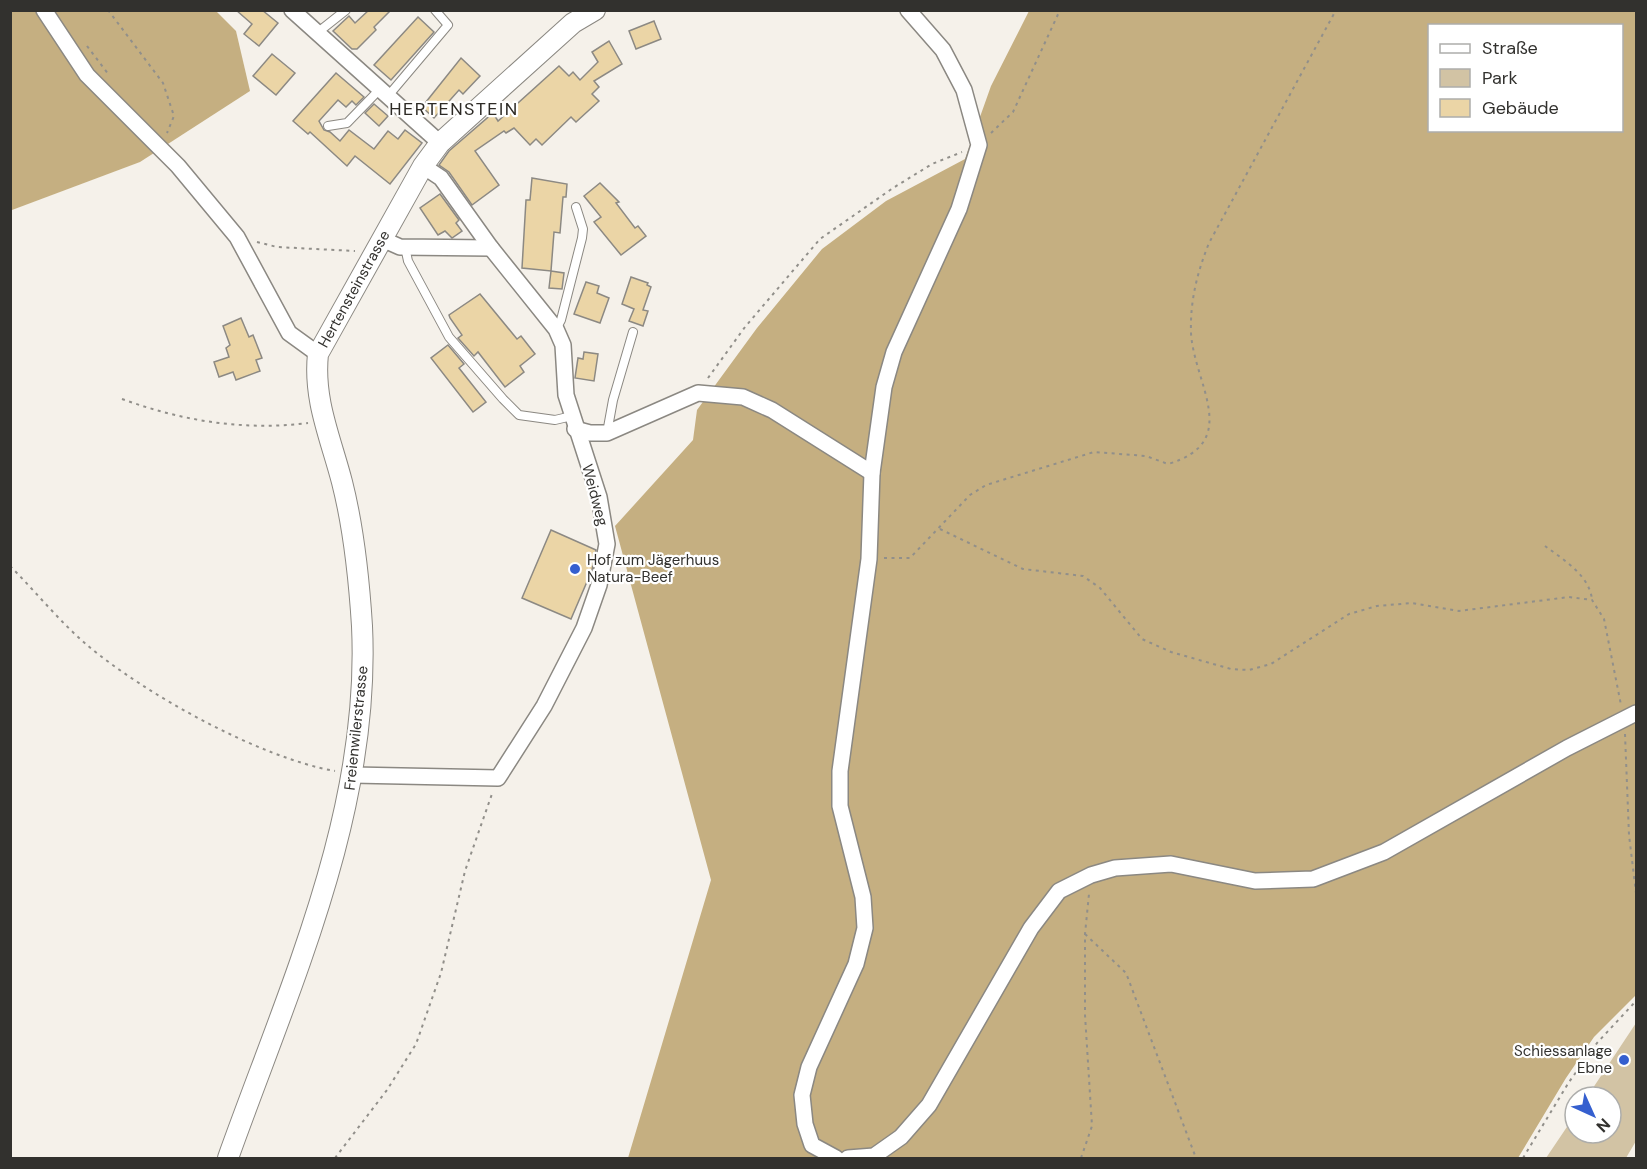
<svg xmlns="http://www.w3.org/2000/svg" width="1647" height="1169" viewBox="0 0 1647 1169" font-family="'DM Sans',sans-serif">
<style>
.green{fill:#d2c3a4}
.forest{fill:#c5af81;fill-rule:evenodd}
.building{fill:#ebd5a6;stroke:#8c8983;stroke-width:1.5}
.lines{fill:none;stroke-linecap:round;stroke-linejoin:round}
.service-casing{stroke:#8b8882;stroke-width:10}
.minor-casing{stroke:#8b8882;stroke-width:18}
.tertiary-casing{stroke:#8b8882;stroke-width:22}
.path{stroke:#918f8a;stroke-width:2;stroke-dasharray:3 4.5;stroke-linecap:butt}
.service{stroke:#fff;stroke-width:8}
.minor{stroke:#fff;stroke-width:15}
.tertiary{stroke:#fff;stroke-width:20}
.poi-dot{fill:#355fcf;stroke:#fff;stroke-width:2}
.labels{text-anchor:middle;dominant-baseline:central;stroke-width:4.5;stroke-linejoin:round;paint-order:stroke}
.street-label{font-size:15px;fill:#32312e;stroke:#fff}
.poi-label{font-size:15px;fill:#32312e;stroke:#fff;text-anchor:start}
.quarter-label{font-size:18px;letter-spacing:1.5px;fill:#2d2a25;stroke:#fff}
</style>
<rect width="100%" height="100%" fill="#f5f1ea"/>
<path class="green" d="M1636,1023V1141L1626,1158H1546L1575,1115V1133H1611V1097H1587Z"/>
<g class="forest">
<path d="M10,11H216L236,31L250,91L140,162L12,210Z"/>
<path d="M1029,11H1636V995L1594,1037L1566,1078L1518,1158H628L711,880L615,526L693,440L697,410L757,328L822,249L886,201L965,159L991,86ZM1430,26H1622V130H1430Z"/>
</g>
<g class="building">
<path d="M236,10H262L278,23L259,46L244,34L252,24Z"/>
<path d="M369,10H391L374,27L376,30L357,49H352L333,31L349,16L355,23Z"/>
<path d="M418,17L434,32L391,80L374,65Z"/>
<path d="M654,21L661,39L636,49L629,31Z"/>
<path d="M609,41L622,64L594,81L599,87L592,94L599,101L576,122L571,117L542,145L536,139L530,145L514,128L506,133L504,131L475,151L499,185L472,205L449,172L439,165L449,151L493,113L498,121L559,66L569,76L573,72L580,80L598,62L592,52Z"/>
<path d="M272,54L295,73L276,95L253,76Z"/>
<path d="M461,58L480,76L463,94L459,90L434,118L422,107Z"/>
<path d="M336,73L364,97L356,105L352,101L346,107L338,100L319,121L324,130L330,132L340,141L349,130L374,149L388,131L398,139L405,130L422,143L390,184L355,156L347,166L310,132L308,134L293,121Z"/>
<path d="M374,104L388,116L379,126L365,113Z"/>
<path d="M532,178L567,184L566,197H563L560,233L554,232L551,271L522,268L526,200H530Z"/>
<path d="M600,183L619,202L616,203L635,228L638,226L646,236L621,255L594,222L601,217L584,196Z"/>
<path d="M440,194L459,220L456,223L462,231L452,238L445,231L438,235L420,208Z"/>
<path d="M551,271L564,273L562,289L549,288Z"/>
<path d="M631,277L648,283L647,285L651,287L643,310L648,311L643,326L629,321L634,309L622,304Z"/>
<path d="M586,282L599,286L597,293L609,298L600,323L574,314Z"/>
<path d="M480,294L517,339L521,336L535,354L520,366L524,372L505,387L478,352L474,356L458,338L462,335L450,318L449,315Z"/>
<path d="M241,318L249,337L253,335L262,358L256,360L260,371L236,380L233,372L219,377L214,362L229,357L226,348L230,345L223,326Z"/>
<path d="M448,345L464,364L459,368L486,402L473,412L431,358Z"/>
<path d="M584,352L598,354L594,381L575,378L578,358L583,359Z"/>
<path d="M551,530L596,550L592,570L571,619L522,598Z"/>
</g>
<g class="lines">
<defs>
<g id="service">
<path d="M317,33L346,10"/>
<path d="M388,96L448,25L435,10"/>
<path d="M328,126L347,123L380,89"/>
<path d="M405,247L408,261L449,337L503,399L519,415L555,420L572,416"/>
<path d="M556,329L561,320L582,238L583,229L576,207"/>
<path d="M607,433L613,400L633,332"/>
</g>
<g id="minor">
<path d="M44,10L87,75L178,166L237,237L289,333L318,354"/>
<path d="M292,10L440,143"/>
<path d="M382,239L400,247L491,248"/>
<path d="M575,429L590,433H607L698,393L743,397L772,410L872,473"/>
<path d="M353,775L498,778L544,706L584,628L599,585L607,544L599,497L566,395L563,345L556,329L491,248L441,178L423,166"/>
<path d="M836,1158L812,1145L805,1124L802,1095L809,1067L856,964L865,928L863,897L840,806V771L869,559L872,473L884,387L894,352L959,209L979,145L964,90L943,50L908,10"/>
<path d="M848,1158L874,1156L901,1137L929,1105L1031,928L1059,891L1091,875L1115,868L1171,864L1255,881L1313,879L1384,852L1567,748L1636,713"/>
</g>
<path id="tertiary" d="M228,1158C289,987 371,812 362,626C359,578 354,529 342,482C331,439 313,400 318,354L423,166L440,143L573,23L595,10"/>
</defs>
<use href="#service" class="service-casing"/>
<use href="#minor" class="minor-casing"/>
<use href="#tertiary" class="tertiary-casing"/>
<g class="path">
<path d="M108,10L163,83L174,116L167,133"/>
<path d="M87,46L109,75"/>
<path d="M991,133L1013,112L1060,10"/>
<path d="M257,242L277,247L355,251"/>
<path d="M708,378L745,327L820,239L893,188L932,164L962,152"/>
<path d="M122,399C183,421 243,431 308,423"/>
<path d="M940,529L1023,569L1083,576L1100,588L1142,639L1171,652L1231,669L1249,670L1271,664L1349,614L1377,606L1412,603L1459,611L1569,597L1592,600L1604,619L1621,705"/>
<path d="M1545,546C1564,560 1590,576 1592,600"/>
<path d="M884,558H910L970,495L986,485L1094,452L1146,456L1168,464C1243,442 1194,384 1191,333C1190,301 1197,273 1209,243L1336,10"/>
<path d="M10,566C36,592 60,622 87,645C145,694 260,758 335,771"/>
<path d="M1625,734L1629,835L1636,893"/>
<path d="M1085,934L1126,973L1196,1158"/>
<path d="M335,1158L387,1090L416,1044L441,973L465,871L493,791"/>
<path d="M1081,1158L1092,1126L1085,1015V934L1089,894"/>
<path d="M1523,1158L1569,1082L1597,1043L1636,1001"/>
</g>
<use href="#service" class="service"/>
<use href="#minor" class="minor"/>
<use href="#tertiary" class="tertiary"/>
</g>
<g class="poi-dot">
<circle cx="575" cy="569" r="6"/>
<circle cx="1624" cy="1060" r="6"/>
</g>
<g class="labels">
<g class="street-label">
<text transform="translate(354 289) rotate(-61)">Hertensteinstrasse</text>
<text transform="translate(595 495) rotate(75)">Weidweg</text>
<text transform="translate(356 728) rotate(-84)">Freienwilerstrasse</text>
</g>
<g class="poi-label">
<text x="587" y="560">Hof zum Jägerhuus<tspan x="587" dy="17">Natura-Beef</tspan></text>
<text x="1612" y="1051" text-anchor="end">Schiessanlage<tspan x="1612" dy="17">Ebne</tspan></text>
</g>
<g class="quarter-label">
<text x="454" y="109">HERTENSTEIN</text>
</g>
</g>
<rect width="1647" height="1169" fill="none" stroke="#32312e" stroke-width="24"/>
<rect x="1428" y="24" width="195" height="108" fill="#ffffff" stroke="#adadab" stroke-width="1.5"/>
<rect x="1440" y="44" width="30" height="9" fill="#ffffff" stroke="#adadab" stroke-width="1.5"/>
<text x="1482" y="54" font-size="18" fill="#32312e">Straße</text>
<rect x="1440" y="69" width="30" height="18" fill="#d2c3a4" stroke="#adadab" stroke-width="1.5"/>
<text x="1482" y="84" font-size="18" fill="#32312e">Park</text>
<rect x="1440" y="99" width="30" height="18" fill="#ebd5a6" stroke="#adadab" stroke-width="1.5"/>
<text x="1482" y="114" font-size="18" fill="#32312e">Gebäude</text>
<g transform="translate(1593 1115) rotate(135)"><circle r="28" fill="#ffffff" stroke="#adadab" stroke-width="1.5"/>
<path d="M0-4.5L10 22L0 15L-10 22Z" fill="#355fcf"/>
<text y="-9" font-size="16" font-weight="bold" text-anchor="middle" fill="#32312e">N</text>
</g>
</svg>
